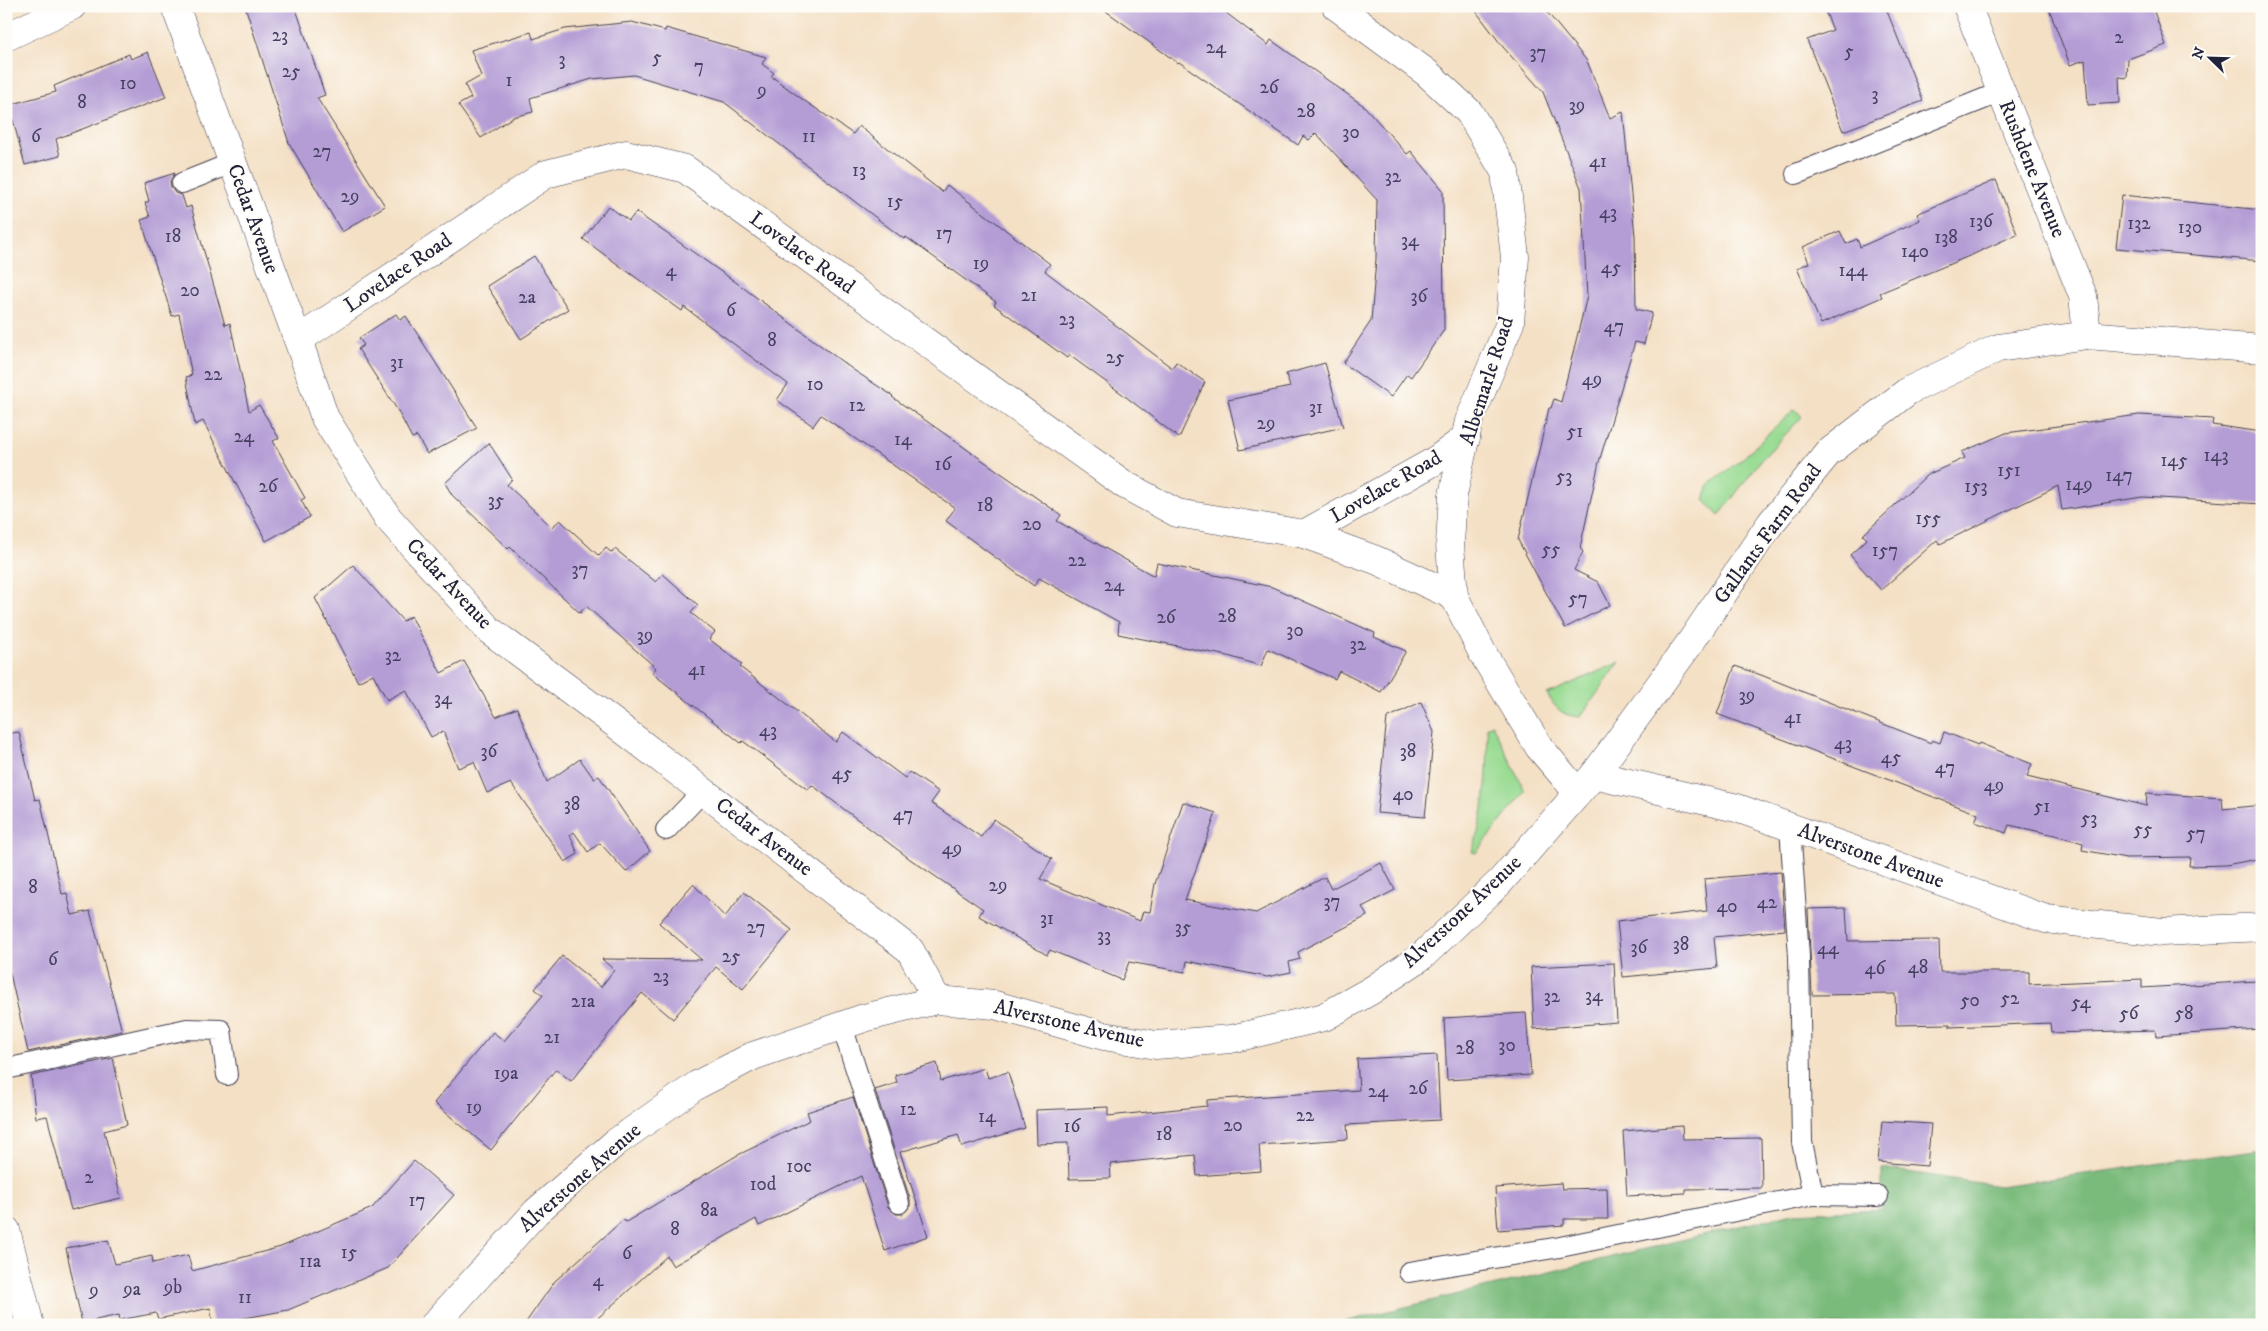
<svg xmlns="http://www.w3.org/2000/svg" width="2268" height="1331" viewBox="0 0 2268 1331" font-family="'IM FELL DW Pica',serif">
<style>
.green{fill:#99db92;stroke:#5e7e66}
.forest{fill:#7abb7c;stroke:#4e6e5c}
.building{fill:#b49dd5}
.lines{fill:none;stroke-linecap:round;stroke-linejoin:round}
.lane-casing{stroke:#423e50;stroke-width:22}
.street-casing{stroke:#423e50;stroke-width:29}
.lane{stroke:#fff;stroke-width:20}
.street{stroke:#fff;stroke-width:28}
.labels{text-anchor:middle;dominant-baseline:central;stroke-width:4.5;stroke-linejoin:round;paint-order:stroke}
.number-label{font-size:19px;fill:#464162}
.street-label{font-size:21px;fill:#22223b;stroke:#fdfcf7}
</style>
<rect width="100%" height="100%" fill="#fdfcf7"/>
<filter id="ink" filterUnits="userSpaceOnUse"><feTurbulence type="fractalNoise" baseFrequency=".02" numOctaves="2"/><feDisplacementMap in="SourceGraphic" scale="10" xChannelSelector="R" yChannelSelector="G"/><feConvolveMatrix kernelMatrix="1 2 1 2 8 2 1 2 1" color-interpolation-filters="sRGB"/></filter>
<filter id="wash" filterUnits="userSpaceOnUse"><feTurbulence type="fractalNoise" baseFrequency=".0096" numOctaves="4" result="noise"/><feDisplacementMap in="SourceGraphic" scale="20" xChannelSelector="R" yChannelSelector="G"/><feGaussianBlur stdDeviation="1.12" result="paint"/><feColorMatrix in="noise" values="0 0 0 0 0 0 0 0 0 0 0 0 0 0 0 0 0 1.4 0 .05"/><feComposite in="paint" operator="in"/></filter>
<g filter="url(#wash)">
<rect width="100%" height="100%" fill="#f4e0c5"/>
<g class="green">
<path d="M1795,409L1802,417L1761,460L1719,516L1704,500L1709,485L1743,458Z"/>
<path d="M1620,662L1580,717C1562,716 1556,709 1547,694Z"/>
<path d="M1492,724L1525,791L1476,853L1472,852C1486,812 1489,768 1487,727Z"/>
</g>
<path class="forest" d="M2262,1149V1325H1331L1793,1213L1882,1209V1168L1999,1186Z"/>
<g id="blocks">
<g class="building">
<path d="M245,6H295L325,95L317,98L385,206L342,232L289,143Z"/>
<path d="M1099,6H1217L1268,45L1271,40L1364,106L1407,154L1411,151L1443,190L1444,330L1411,377L1407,374L1391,397L1343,363L1371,321L1376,259L1377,200L1316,133L1309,140L1303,136L1298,145L1179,62L1178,63Z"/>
<path d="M1472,6H1542L1587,61L1610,118L1623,112L1635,236L1636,309L1652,313L1644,344L1635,342L1599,462L1580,548L1583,552L1574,570L1598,582L1610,605L1565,628L1518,540L1549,408H1551L1554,399L1561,402L1587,296L1581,188L1543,92L1503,47Z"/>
<path d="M1823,6H1885L1923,101L1843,131L1807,40L1833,30Z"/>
<path d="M2048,6H2152L2166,45L2128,59L2127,78L2119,77L2120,103L2088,105L2085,60L2070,65Z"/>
<path d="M632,22L665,31L666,28L766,57L762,64L774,73L771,76L802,99L853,134L859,126L942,192L947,185L1050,264L1045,271L1172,368L1176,362L1205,382L1179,438L1121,393L1069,355L1067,358L994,305L996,302L906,237L904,239L724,102L634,75L592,79L530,98L533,112L513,117L481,138L458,105L471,98L465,85L481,76L471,50L531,32L533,39L565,29Z"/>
<path d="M148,52L166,97L56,139L60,156L25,165L9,105L56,92L54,86L129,54L131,59Z"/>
<path d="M175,173L170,181L171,187L175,193L182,195L186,208L191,206L225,325L230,323L249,411L259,405L279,438L273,441L305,498L301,500L310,517L266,541L203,421L195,425L186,377L192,375L179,314L172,316L141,220L150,217L145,203L149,201L144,183Z"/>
<path d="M1996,180L2017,234L1974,254L1880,293L1882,297L1821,324L1797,268L1809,263L1803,247L1840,231L1846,244L1857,239L1860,247L1920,220L1917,214Z"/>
<path d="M2122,195L2262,210V261L2116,248Z"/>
<path d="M608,206L629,221L636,212L737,283L852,369L893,396L892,397L1061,515L1057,521L1154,576L1157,563L1272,587L1375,633L1374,637L1406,651L1381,692L1339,671L1335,679L1268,649L1261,666L1228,656L1118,634L1119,622L1039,578L1034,586L946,521L955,508L821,415L813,426L777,400L788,384L684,307L682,311L583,239Z"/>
<path d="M534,256L568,309L521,339L487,286Z"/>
<path d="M396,314L400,320L406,316L477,428L427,454L417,436L412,438L398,411L358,349L364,345L359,338Z"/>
<path d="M1325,363L1343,427L1240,450L1228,400L1290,387L1286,374Z"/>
<path d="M2139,415L2213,419L2212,425L2262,432V504L2142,497L2062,510L2058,486L1940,544L1937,540L1881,590L1850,555L1867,539L1863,535L1927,475L1965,458L1962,452L2006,433Z"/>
<path d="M489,443L512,479L507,485L552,527L560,520L599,556L606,548L612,553L615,549L656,582L663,574L698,605L691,613L715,632L709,639L742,664L740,667L836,742L843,732L905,778L909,772L939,792L931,803L981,837L994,819L1052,859L1040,879L1140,921L1143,911L1150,912L1155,884L1183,802L1216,813L1185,900L1256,913L1325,877L1331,889L1381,863L1395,890L1362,907L1367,916L1298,952L1300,959L1289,962L1291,972L1267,977L1187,961L1185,972L1129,962L1122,980L1050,950L1047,955L979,916L983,909L910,859L812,785L808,790L743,741L741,743L652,673L656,668L586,606L580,613L510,547L508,549L452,495L445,483Z"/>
<path d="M353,565L403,621L411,616L441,673L464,661L496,717L517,708L547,782L580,759L594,779L599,776L650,851L626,872L600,843L588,852L574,832L570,835L578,854L565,862L511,783L487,793L474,762L458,768L443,731L431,737L406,690L387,700L373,674L358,682L315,598Z"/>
<path d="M1735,666L1761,675L1931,743L1932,740L1940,743L1944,732L1978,745L1979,743L2032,764L2027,777L2146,806L2147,793L2222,798L2223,809L2262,805V858L2226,865L2189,866L2190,857L2126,858L2082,850L2083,843L2055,835L2009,825L2006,833L1975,822L1978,814L1717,714Z"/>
<path d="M1421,702L1434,732L1425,817L1377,813L1387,718Z"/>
<path d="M19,732L35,800L40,799L62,894L67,893L72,915L90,911L122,1031L28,1052L6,956V734Z"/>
<path d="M1781,872L1785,930L1714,937L1717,968L1623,977L1617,921L1707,911L1704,879Z"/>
<path d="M693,884L725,917L744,892L792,930L743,989L716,967L673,1019L642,993L571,1081L556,1069L491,1150L434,1103L493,1032L504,1041L543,995L535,989L562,956L601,987L614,970L602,959L702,960L659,923Z"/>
<path d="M1846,908L1848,941L1939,940L1940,972H2029V984L2142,979V988L2257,981L2261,1029L2156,1036L2155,1030L2051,1033L2050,1023L1950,1027V1024L1896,1025L1895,994L1812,995L1808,909Z"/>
<path d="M1614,963L1617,1022L1534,1029L1531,967Z"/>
<path d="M1526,1013L1531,1075L1447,1080L1444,1018Z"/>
<path d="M1437,1055L1440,1120L1347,1125L1348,1139L1259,1145L1261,1171L1197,1176L1195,1155L1110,1164L1111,1178L1069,1179L1068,1143L1037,1144L1036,1110L1108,1107V1116L1207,1106V1100L1359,1090L1357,1059Z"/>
<path d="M113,1058L127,1125L104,1131L121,1198L71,1210L47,1116L36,1118L31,1076Z"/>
<path d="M937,1063L941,1081L985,1068L988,1078L1008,1072L1025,1128L962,1147L958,1135L900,1152L928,1236L885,1251L861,1176L759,1226L756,1219L673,1266L667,1256L590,1325H524L555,1281L623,1220L626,1222L736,1156L810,1120L807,1112L853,1097L888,1207L896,1214H903L910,1206V1199L875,1090L897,1083L895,1075Z"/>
<path d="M1882,1121L1931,1124L1927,1166L1878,1162Z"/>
<path d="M1682,1126L1683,1139L1761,1138L1762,1188L1686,1189V1193L1627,1196L1623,1131Z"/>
<path d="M414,1161L454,1195L388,1268L288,1310L213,1324L210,1308L158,1319L156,1313L120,1320L119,1315L82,1323L66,1248L108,1240L115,1264L152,1256L153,1263L188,1255L192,1271L281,1247L372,1208Z"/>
<path d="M1561,1183L1562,1189L1607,1188L1608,1219H1564V1225L1498,1230L1495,1188Z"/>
</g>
</g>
</g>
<g filter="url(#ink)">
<use href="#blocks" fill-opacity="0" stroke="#423e50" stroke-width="1"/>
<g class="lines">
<defs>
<g id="lane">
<path d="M1796,174L2001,92"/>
<path d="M182,183L232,163"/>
<path d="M1790,827L1799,956L1802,1142L1813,1195L1878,1196"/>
<path d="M666,830L703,791"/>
<path d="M842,1026L899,1203"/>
<path d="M6,1069L187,1029L221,1030L227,1075"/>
<path d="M1409,1272L1560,1247L1813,1195"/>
</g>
<g id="street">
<path d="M175,6L298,340L325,418L388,518L489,630L613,722L910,950L937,1000"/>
<path d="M1336,6L1427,73L1469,112L1505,172L1515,257L1510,323L1469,421L1453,495L1450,544L1454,596L1482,652L1539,747L1578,793"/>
<path d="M1967,6L2083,296L2087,335"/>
<path d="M6,37L72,6"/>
<path d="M298,340L546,174L626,154L685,169L1125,485L1177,513L1304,534L1376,560L1454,596"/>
<path d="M1304,534L1433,462L1466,438"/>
<path d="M1594,775L1690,643L1770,524L1828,453L1908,391L1998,348L2087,335L2262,349"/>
<path d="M6,1230L30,1325"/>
<path d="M434,1325L536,1212L615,1143L697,1085L753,1056L864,1018L937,1000L995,1005L1104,1036L1156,1045L1231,1039L1324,1017L1372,990L1422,956L1500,882L1594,775L1737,808L2046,919L2162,932L2262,927"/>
</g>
</defs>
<use href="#lane" class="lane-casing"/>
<use href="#street" class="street-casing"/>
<use href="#lane" class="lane"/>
<use href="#street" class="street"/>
</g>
</g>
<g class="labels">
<g class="number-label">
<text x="280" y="35">23</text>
<text x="2119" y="37">2</text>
<text x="1216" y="47">24</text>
<text x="1849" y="51">5</text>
<text x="1538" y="52">37</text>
<text x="657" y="57">5</text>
<text x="562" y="59">3</text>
<text x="699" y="66">7</text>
<text x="291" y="71">25</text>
<text x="509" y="80">1</text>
<text x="128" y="83">10</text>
<text x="1269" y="87">26</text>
<text x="762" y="90">9</text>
<text x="1875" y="94">3</text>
<text x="82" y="102">8</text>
<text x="1577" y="105">39</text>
<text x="1306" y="111">28</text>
<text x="1351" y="132">30</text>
<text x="36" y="136">6</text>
<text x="809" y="136">11</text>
<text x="322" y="151">27</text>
<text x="1598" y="161">41</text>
<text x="859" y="170">13</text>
<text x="1393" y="176">32</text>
<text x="350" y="196">29</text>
<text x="895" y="201">15</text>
<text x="1608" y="212">43</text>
<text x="1981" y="221">136</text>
<text x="2139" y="223">132</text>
<text x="2190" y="227">130</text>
<text x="944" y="233">17</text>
<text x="173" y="236">18</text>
<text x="1946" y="237">138</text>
<text x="1410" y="240">34</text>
<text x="1915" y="251">140</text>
<text x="981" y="263">19</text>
<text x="1611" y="267">45</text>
<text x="671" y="270">4</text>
<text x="1853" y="270">144</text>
<text x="190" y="290">20</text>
<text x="1029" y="295">21</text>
<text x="1419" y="296">36</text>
<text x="527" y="297">2a</text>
<text x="731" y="310">6</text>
<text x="1067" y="319">23</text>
<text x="1614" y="326">47</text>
<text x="772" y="340">8</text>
<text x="1115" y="357">25</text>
<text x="397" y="362">31</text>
<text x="213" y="374">22</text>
<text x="1592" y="379">49</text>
<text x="815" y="384">10</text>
<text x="857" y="405">12</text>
<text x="1316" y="407">31</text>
<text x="1266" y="423">29</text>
<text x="1575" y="431">51</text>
<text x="244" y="436">24</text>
<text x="903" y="439">14</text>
<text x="2216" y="455">143</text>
<text x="2174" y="460">145</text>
<text x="943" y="464">16</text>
<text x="2009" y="470">151</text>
<text x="2119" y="475">147</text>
<text x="1564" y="476">53</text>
<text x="2079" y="484">149</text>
<text x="268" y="486">26</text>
<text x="1976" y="486">153</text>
<text x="496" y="500">35</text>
<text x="985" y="505">18</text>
<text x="1928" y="518">155</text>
<text x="1032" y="524">20</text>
<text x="1551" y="549">55</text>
<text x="1885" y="550">157</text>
<text x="1077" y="560">22</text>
<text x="580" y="569">37</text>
<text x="1114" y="585">24</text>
<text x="1578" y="598">57</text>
<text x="1227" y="616">28</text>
<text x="1166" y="617">26</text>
<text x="1295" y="630">30</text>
<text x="645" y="635">39</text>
<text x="1358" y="644">32</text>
<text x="393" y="655">32</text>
<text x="697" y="669">41</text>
<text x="1747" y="695">39</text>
<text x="443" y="698">34</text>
<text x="1793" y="717">41</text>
<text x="768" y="730">43</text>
<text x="1843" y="743">43</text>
<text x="489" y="751">36</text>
<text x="1408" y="751">38</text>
<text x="1891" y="757">45</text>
<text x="1945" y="767">47</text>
<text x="842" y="773">45</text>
<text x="1994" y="785">49</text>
<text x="1403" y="794">40</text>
<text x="572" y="804">38</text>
<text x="2042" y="806">51</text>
<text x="903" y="814">47</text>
<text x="2089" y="818">53</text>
<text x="2143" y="829">55</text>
<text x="2196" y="833">57</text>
<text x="952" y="848">49</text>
<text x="998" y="885">29</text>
<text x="33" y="887">8</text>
<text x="1332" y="901">37</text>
<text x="1767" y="902">42</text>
<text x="1727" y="906">40</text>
<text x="1047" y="918">31</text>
<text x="756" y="927">27</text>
<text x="1183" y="927">35</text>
<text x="1104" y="935">33</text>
<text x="1681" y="944">38</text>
<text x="1639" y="947">36</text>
<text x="1828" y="948">44</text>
<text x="731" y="956">25</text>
<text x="53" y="959">6</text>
<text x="1918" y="967">48</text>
<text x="1875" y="968">46</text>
<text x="661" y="976">23</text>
<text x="1594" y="995">34</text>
<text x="1552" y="996">32</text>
<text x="2010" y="998">52</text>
<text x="1970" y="1000">50</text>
<text x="583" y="1001">21a</text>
<text x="2081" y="1002">54</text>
<text x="2129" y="1013">56</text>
<text x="2184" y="1013">58</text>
<text x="552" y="1037">21</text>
<text x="1507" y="1045">30</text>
<text x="1465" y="1048">28</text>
<text x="506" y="1073">19a</text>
<text x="1418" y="1088">26</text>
<text x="1378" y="1091">24</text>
<text x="474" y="1107">19</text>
<text x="908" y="1109">12</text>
<text x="1305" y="1115">22</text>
<text x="987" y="1116">14</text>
<text x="1233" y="1125">20</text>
<text x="1072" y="1126">16</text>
<text x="1164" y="1134">18</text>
<text x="799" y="1166">10c</text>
<text x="89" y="1177">2</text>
<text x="763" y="1184">10d</text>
<text x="417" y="1200">17</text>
<text x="709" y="1210">8a</text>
<text x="675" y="1229">8</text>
<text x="349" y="1252">15</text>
<text x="627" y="1253">6</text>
<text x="310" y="1261">11a</text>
<text x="598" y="1280">4</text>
<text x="173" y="1287">9b</text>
<text x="132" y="1289">9a</text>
<text x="94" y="1290">9</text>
<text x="245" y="1297">11</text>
</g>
<g class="street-label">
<text transform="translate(2032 169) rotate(68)">Rushdene Avenue</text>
<text transform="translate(253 219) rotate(70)">Cedar Avenue</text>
<text transform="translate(802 253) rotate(36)">Lovelace Road</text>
<text transform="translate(398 273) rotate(-34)">Lovelace Road</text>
<text transform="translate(1487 381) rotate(-72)">Albemarle Road</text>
<text transform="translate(1386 487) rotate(-30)">Lovelace Road</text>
<text transform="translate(1768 534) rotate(-54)">Gallants Farm Road</text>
<text transform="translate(449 584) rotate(47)">Cedar Avenue</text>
<text transform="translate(764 837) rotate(37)">Cedar Avenue</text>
<text transform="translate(1871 856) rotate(20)">Alverstone Avenue</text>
<text transform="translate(1462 912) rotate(-43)">Alverstone Avenue</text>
<text transform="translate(1069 1024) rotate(13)">Alverstone Avenue</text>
<text transform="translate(580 1178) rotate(-41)">Alverstone Avenue</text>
</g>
</g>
<rect width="2268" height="1331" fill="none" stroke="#fdfcf7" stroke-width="25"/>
<g transform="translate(2210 58) rotate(293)" stroke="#fdfcf7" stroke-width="4" paint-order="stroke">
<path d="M0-4L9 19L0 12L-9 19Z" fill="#22223b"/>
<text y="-8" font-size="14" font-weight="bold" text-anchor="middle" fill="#22223b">N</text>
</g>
</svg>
